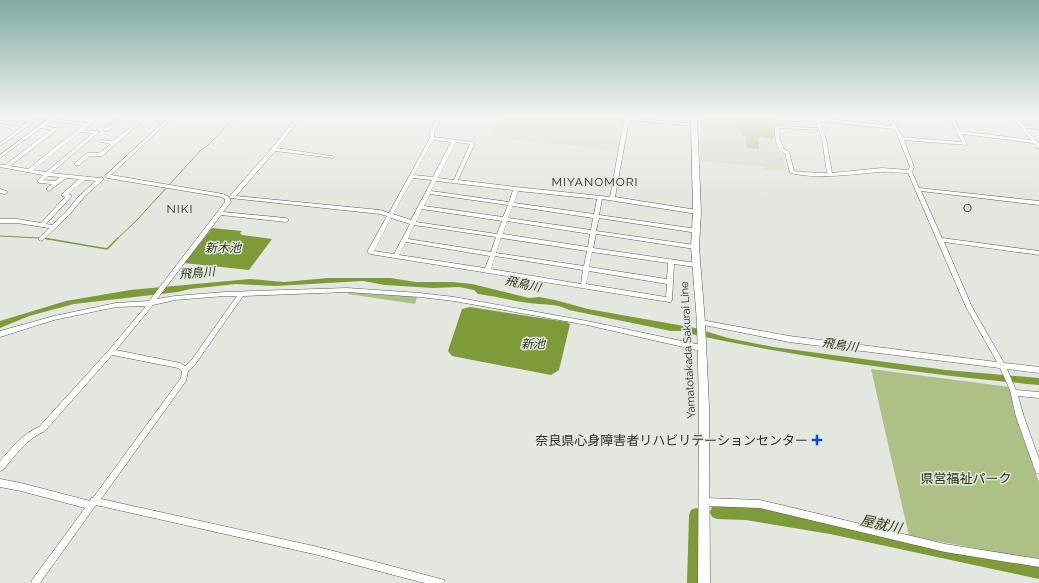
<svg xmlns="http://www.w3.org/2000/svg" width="1039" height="583" viewBox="0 0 1039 583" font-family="Raleway,'Noto Sans JP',sans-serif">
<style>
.built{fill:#d7dccf}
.green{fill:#adc187}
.water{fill:#7e9a39}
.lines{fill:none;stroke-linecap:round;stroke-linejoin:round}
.stream-far1{stroke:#7e9a39;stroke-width:1}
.stream{stroke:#7e9a39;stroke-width:1.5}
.river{fill:#7e9a39;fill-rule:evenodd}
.minor-casing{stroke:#5a5c57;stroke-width:1}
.major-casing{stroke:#5a5c57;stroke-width:1}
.minor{fill:#fff;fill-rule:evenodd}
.major{fill:#fff;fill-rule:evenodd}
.poi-dot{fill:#0c4fba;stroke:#e4e6e0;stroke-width:1.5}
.labels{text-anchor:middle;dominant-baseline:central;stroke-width:3;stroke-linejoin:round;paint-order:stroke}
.street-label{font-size:11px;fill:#2e2f2d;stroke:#e4e6e0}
.neighbourhood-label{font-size:12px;letter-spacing:1px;fill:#2e2f2d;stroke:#e4e6e0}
.water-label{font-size:12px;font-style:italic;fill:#2d3911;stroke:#e4e6e0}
.near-poi-label{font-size:13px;fill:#2e2f2d;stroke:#e4e6e0;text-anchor:end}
.near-park-label{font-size:13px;fill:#253007;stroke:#e4e6e0}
.near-water-label{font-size:14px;font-style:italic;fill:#2d3911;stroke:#e4e6e0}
</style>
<rect width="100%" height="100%" fill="#e4e6e0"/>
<g class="built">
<path d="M498,117H624L618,152L556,143L553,144L492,137Z"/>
<path d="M699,117H774L776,135L775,150L781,151L786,170H765L764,167L701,161Z"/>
</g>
<g class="green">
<path d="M737,117H773L775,134L773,139L758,137L759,149L747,148L746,136L741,135L743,134L738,129Z"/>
<path d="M349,292L417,297L415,304L348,294Z"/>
<path d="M871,369L1010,387L1014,412L1039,482V560L909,536Z"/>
</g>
<g class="water">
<path d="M212,228L242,231L240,233L242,235L272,239L249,270L184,263Z"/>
<path d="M328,278H390L416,282H452L472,284L529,298L539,297L555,300L588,309L695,328L728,338L773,347L946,370L1039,378V385C924,374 808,359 695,335L683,331H671L569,310C556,303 543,305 529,303C512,301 495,296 478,294L474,290L459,287L433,288L385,285L363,281L275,286L236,284L190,289L178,292L74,304L29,316L0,328V321L66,301L130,290L250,279L284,282Z"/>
<path d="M470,307L567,322L570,324L559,370L551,375L452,356L448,351L462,309Z"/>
</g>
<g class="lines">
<g class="stream-far1">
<path d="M0,236L39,238"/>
<path d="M43,238L49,239"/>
<path d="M117,239L136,221L201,150L207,146L236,117"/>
</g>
<path class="stream" d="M43,238L107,249L118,238"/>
<g class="river">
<path d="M717,505L746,506L830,520L1039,565V579L830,534L746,520L717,519L712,517L710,512L712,507Z"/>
<path d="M696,508L704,510L706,515L703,520L701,583H687L689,515L691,510Z"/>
</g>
<defs>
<g id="minor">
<path d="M37,117H41L0,146V143L23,126L0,123V121L27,124Z"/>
<path d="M51,117H55L53,119L86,123L94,117H98V118L83,130L97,131L99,132L51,173L100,178L102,177L104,179L84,197L69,215L43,240L41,241L38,239L49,228L17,223H0V219H17L41,223L65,197L62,196V194L79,179L66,178L49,191L46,189L52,184L39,183L37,181L43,175L0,167V165H5L51,130L41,128L0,158V155ZM50,121L83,125L28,169L10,166L57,130V128L44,126ZM80,132L93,133L46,172L33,170ZM48,176L60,177L55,181L43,180ZM85,180L96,181L80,195L65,213L52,225L46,224L71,197L72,196L71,195L68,194Z"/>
<path d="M121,117H125L108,131H104V129Z"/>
<path d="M143,117H147L102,156H90L79,165H75V163L87,153H99L111,144L101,142V140L113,141Z"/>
<path d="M169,117H173L111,175L223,194L229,197L231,202L223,212L286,218L289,220L286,222L221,215L157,299L175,296L225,292L347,288L420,293L454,297L587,321L701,345L703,346L704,348L703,350L701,351L587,325L454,301L420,297L347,292L243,296L194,366L188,371L186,381L101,499L318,547L441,579L444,580L445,583H424L318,555L96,505L40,583H31L32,580L85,508L21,491L0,487V479L21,483L90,501L91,498H93L181,378L182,371L178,368L112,355L45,431C26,439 16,455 3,470L0,471V461C12,448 22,434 39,427L109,350L146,306L116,307L54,320L0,337V331L54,316L116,303L149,301L225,202V199L222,197L107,178L105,176ZM225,296H237L190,362L185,366L180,363L116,350L153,305L175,300Z"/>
<path d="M297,117H301L277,148L331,156H333V158L275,151L236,196L380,210L389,213L430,138V132L437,117H441L434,132V137L473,142L475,143L458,180L516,187L610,197L624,120L606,118L604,117H629V118L696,124V125L694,126L629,120L615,197L697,210L699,211L700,212L699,213L697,214L602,199L599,215L697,229L699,230L700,231L699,232L697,233L599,218L596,231L695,245L697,246L698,247L697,248L695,249L596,234L593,248L696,263L699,265L696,267L674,264L672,300L671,302H669L370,254L367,252L387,216L380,214L230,198L229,197L230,196L272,148ZM433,140L451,142L433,177L414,175ZM456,142L470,144L454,180L438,178ZM413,178L432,180L411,220L393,214ZM436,181L513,190L509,202L431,191ZM518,191L597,199L594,214L514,203ZM430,194L508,205L503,217L424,206ZM513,206L593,218L591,230L508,218ZM422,209L502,221L497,234L416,222ZM391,218L410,224L394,254L374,251ZM507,221L590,234L588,247L503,234ZM414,225L496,237L491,252L408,239ZM501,238L587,251L584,266L496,253ZM406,242L490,256L485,268L399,255ZM592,252L668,263L667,279L589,267ZM495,256L583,270L581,284L491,269ZM589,271L667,284L666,297L586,284Z"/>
<path d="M814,117H818L819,118L892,126L887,117H891L902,137L962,142L951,121V117H955V121L960,131L1031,140L1012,117H1016L1023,125L1039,127V129L1025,128L1039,144V148H1037L1033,143L962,134L967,144V145L904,140L914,167L912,172L919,188L1039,201V205L921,191L942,238L1039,251V255L944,242L972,307L1004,363L1039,367V373L1007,369L1016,390L1039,392V398L1018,396L1024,417L1039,459V474L1036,473L1035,470L1016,417L1010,390L1000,368L789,342L699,324L698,322L699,320H701L789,336L997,362L966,307L908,173C899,173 889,171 880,172C850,174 820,180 790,173L785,153C775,149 775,136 775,127L777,126L818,128ZM820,121L894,129L897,134L910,167L908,170L882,168L832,173L826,139ZM779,128L819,130L822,139L827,173L801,172L794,171L789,152L784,149L779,138Z"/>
<path d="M0,189L7,191L8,192L5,194L0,193Z"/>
<path d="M705,498L760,500L945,544L1039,559V567L945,552L760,508L705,506L702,505L701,502L702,499Z"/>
</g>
<path id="major" d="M691,117H697L701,212L699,247L705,322L709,407L710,583H698L699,407L697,322L691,247L693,212Z"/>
</defs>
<use href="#minor" class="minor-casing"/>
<use href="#major" class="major-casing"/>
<use href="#minor" class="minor"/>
<use href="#major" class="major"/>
</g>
<linearGradient id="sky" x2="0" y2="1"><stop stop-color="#7daaa2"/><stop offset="0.59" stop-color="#f3f4f1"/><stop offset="1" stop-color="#f3f4f1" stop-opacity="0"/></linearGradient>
<rect width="1039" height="198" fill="url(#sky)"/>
<path class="poi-dot" d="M815 434h4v4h4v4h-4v4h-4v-4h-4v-4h4z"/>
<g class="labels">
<g class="street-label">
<text transform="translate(688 350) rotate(-93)">Yamatotakada Sakurai Line</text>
</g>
<g class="neighbourhood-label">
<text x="595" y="182">MIYANOMORI</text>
<text x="968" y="208">O</text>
<text x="180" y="209">NIKI</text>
</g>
<g class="water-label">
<text x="223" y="248">新木池</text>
<text transform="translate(197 273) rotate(-5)">飛鳥川</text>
<text transform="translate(523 284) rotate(12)">飛鳥川</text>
<text x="533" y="344">新池</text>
<text transform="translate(840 345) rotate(8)">飛鳥川</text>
</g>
<g class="near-poi-label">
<text x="808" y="440">奈良県心身障害者リハビリテーションセンター</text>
</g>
<g class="near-park-label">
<text x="966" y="478">県営福祉パーク</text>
</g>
<g class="near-water-label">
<text transform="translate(881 524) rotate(12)">屋就川</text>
</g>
</g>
</svg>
